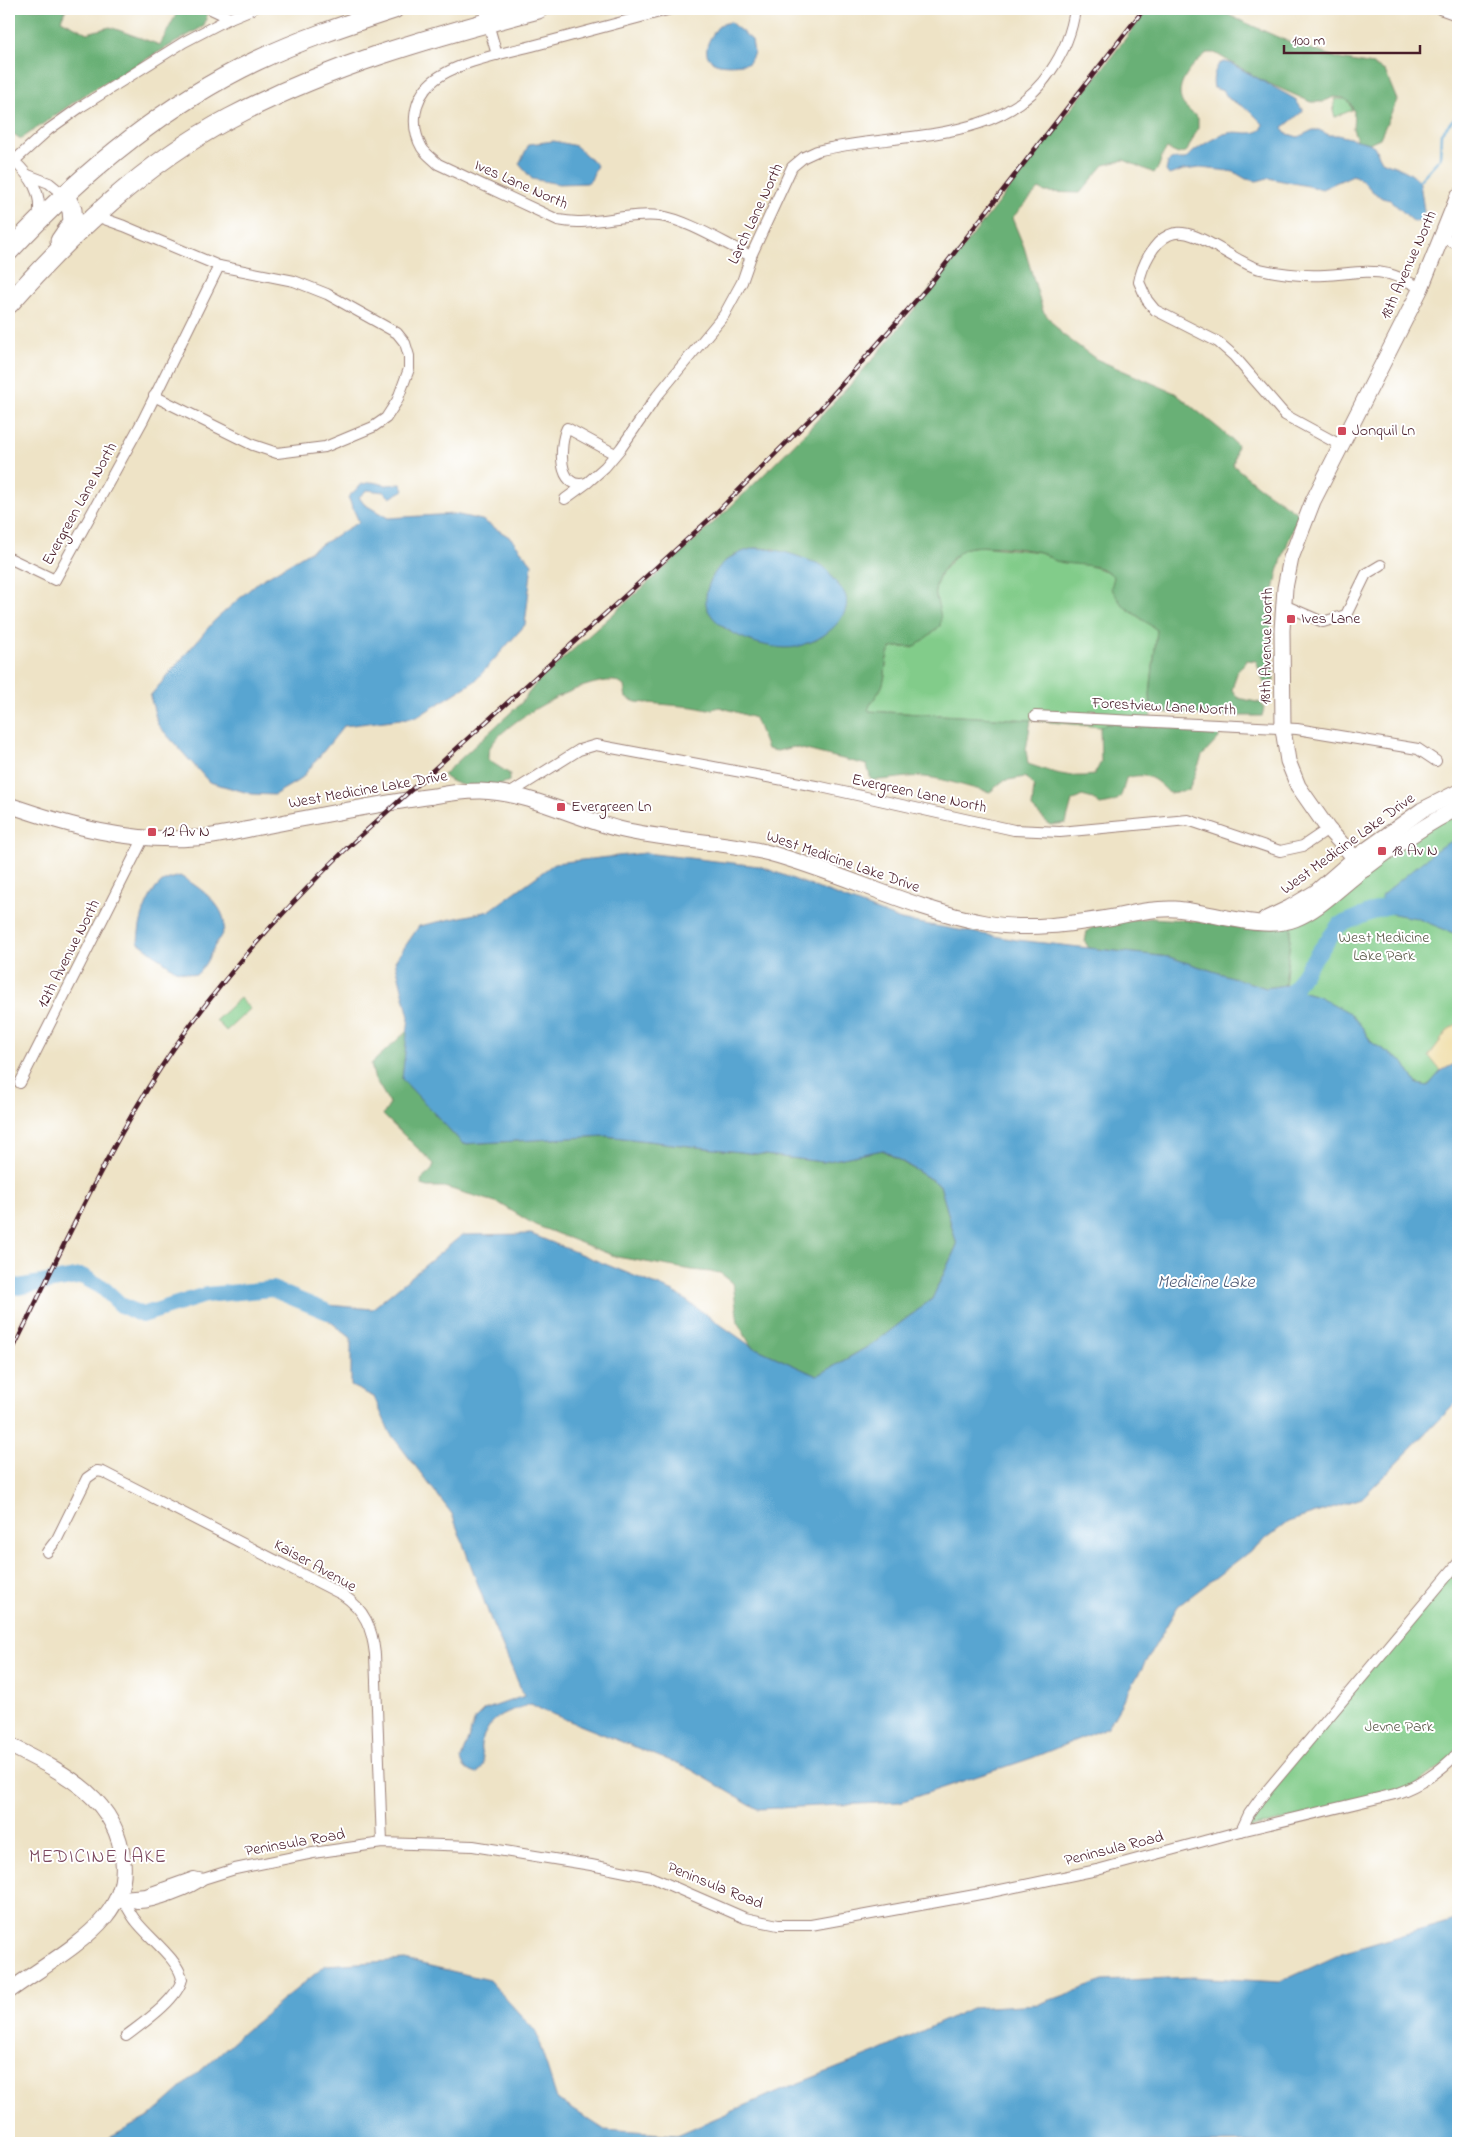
<svg xmlns="http://www.w3.org/2000/svg" width="1467" height="2152" viewBox="0 0 1467 2152" font-family="'Indie Flower',sans-serif">
<style>
.green{fill:#82cc8a;stroke:#66765a}
.forest{fill:#69b076;stroke:#5a6850;fill-rule:evenodd}
.sand{fill:#eeda9e;stroke:#9c7c64}
.water{fill:#58a5d1;stroke:#51627e}
.lines{fill:none;stroke-linecap:round;stroke-linejoin:round}
.stream{stroke:#58a5d1;stroke-width:2.5}
.river{stroke:#58a5d1;stroke-width:16}
.street-casing{stroke:#9c8178;stroke-width:12}
.secondary-casing{stroke:#9c8178;stroke-width:17}
.highway-casing{stroke:#9c8178;stroke-width:21}
.street{stroke:#fff;stroke-width:10}
.secondary{stroke:#fff;stroke-width:15}
.highway{stroke:#fff;stroke-width:19}
.rail-casing{stroke:#4a1f2b;stroke-width:4.5}
.rail{stroke:#fff;stroke-width:2.5;stroke-dasharray:8;stroke-linecap:butt}
.poi-dot{fill:#d1495b;stroke:#fff;stroke-width:2}
.labels{text-anchor:middle;dominant-baseline:central;stroke-width:4;stroke-linejoin:round;paint-order:stroke}
.street-label{font-size:16px;fill:#4a1f2b;stroke:#fff}
.poi-label{font-size:16px;fill:#4a1f2b;stroke:#fff;text-anchor:start}
.park-label{font-size:16px;fill:#5e5c4c;stroke:#fff}
.water-label{font-size:18px;font-style:italic;fill:#505b76;stroke:#fff}
.quarter-label{font-size:19px;letter-spacing:1px;fill:#7d4a60;stroke:#fff}
</style>
<rect width="100%" height="100%" fill="#fff"/>
<filter id="ink" filterUnits="userSpaceOnUse"><feTurbulence type="fractalNoise" baseFrequency=".02" numOctaves="2"/><feDisplacementMap in="SourceGraphic" scale="10" xChannelSelector="R" yChannelSelector="G"/><feConvolveMatrix kernelMatrix="1 2 1 2 8 2 1 2 1" color-interpolation-filters="sRGB"/></filter>
<filter id="wash" filterUnits="userSpaceOnUse"><feTurbulence type="fractalNoise" baseFrequency=".0096" numOctaves="4" result="noise"/><feDisplacementMap in="SourceGraphic" scale="20" xChannelSelector="R" yChannelSelector="G"/><feGaussianBlur stdDeviation="1.12" result="paint"/><feColorMatrix in="noise" values="0 0 0 0 0 0 0 0 0 0 0 0 0 0 0 0 0 1.4 0 .05"/><feComposite in="paint" operator="in"/></filter>
<g filter="url(#wash)">
<rect width="100%" height="100%" fill="#eee3c6"/>
<g class="green">
<path d="M1335,99H1349L1352,110L1335,117L1333,110Z"/>
<path d="M979,546L1041,552L1056,561L1084,564L1109,572L1114,577L1122,605L1157,630L1150,695L1151,726L1107,724L1100,727L1031,720L867,711C871,701 880,693 883,683C887,671 884,663 890,649L895,647H915L940,626L935,588L941,573L958,553L965,548Z"/>
<path d="M1458,808V1062L1441,1071L1428,1086L1417,1084L1404,1063L1371,1042L1362,1027L1318,996L1294,989L1285,985L1292,921Z"/>
<path d="M240,998L250,1009L226,1031L216,1020Z"/>
<path d="M1458,1563V1753L1414,1787L1241,1831L1249,1814Z"/>
</g>
<g class="forest">
<path d="M9,9H66L61,20L87,33L110,27L160,45L179,9H197L207,15L204,26L86,94L21,139L9,131Z"/>
<path d="M1148,9H1215L1282,39L1340,59L1373,65L1385,71L1397,100L1380,138L1369,143L1357,140L1353,129L1354,112L1350,102L1343,98L1334,97L1322,102H1311L1263,81L1215,53H1207C1194,63 1172,85 1183,104C1187,109 1193,114 1198,118V128L1187,151L1178,154L1167,149C1159,156 1162,166 1154,173L1124,160L1104,165L1080,193L1045,192L1039,189L1012,218L1024,247L1043,311L1062,334L1096,359L1175,393L1222,431L1237,445L1233,465L1258,486L1299,514C1289,539 1278,565 1274,591C1269,620 1272,652 1274,681L1264,683L1256,661L1247,660L1237,672L1232,690L1238,698L1261,703L1264,708L1262,716H1206L1152,711L1150,695L1157,630L1122,605L1111,588L1114,577C1099,561 1074,567 1056,561C1050,559 1045,553 1039,552C1024,548 981,544 967,548C958,551 945,566 940,574C928,598 944,605 940,626L915,647H895L890,649C884,663 887,671 883,684C880,693 870,701 868,711L1031,720L1026,750L1028,764C1052,772 1069,779 1094,775L1101,762L1100,727L1107,724L1218,729L1219,738L1202,756L1189,790L1169,793C1155,778 1147,772 1126,778C1121,798 1122,802 1100,805L1093,799L1082,796L1072,801L1066,823L1050,825L1032,808L1034,786L1025,777L1003,781L990,792C968,788 947,779 925,777C906,775 889,781 871,780L867,765L794,747L777,751L767,749L755,718L720,707L708,710L694,707L636,702L626,698L624,686C621,684 617,681 614,681C583,678 503,721 489,749C488,752 488,757 488,760L510,774L509,781C491,789 457,790 443,775L521,703L537,682C639,590 744,501 837,399C883,350 924,297 966,244C1027,166 1088,88 1148,9ZM755,548L775,549L845,610C824,649 784,654 745,638C738,635 726,631 721,625C715,618 711,603 706,594C714,566 727,555 755,548Z"/>
<path d="M1150,918L1184,920L1258,929L1292,921L1285,985L1266,988L1169,957L1089,948L1085,942L1087,931L1099,923Z"/>
<path d="M408,1030L402,1079L463,1144L606,1136L823,1162L882,1150L940,1185L957,1245L932,1299L874,1343L817,1376L751,1346L738,1323L733,1283L720,1273L692,1270L617,1257L535,1225L499,1203L444,1187H428L422,1185L421,1180L431,1171L434,1164L383,1115L390,1104L374,1077L371,1064Z"/>
</g>
<path class="sand" d="M1458,1024V1062L1441,1071L1429,1056L1449,1029Z"/>
<g class="water">
<path d="M730,22L752,40L754,53L749,63C736,65 703,70 707,47C708,40 715,31 719,25Z"/>
<path d="M1224,62L1232,64L1295,99L1303,111L1285,126L1283,129L1285,133L1298,137L1313,130H1319L1329,135H1338L1369,143L1374,146L1382,161C1395,167 1411,170 1420,183L1424,211L1422,221L1414,222L1390,200L1382,198L1372,191L1363,181L1353,175L1322,189L1268,178L1257,181L1246,179L1234,172L1220,170L1200,168L1183,170L1169,175L1166,171L1168,162L1173,159H1185C1193,151 1216,135 1228,133C1240,130 1252,137 1262,129L1263,124L1249,110L1229,99L1223,91L1214,88C1212,80 1214,71 1219,64Z"/>
<path d="M554,141L576,146L597,165L591,180L587,183L559,184L532,179L519,164L529,144Z"/>
<path d="M372,482L386,485L401,484L404,490L390,498L384,492L367,490L359,497L364,504L388,518L454,514L482,520L511,538L532,564L525,625L475,681L417,717L344,726L301,779L274,795L252,794L209,782L158,725L150,696L214,621L258,582L359,522L348,497L362,484Z"/>
<path d="M755,548C776,549 791,553 810,561C814,562 821,564 824,567C828,570 830,575 833,579C837,583 842,589 845,594C854,614 827,636 811,642C806,643 801,646 796,647C770,652 718,634 707,608C705,603 706,595 707,590C715,564 731,554 755,548Z"/>
<path d="M1458,838V935L1416,918L1388,913L1381,896L1440,847Z"/>
<path d="M645,853L759,866L901,920L1017,940L1169,957L1266,988L1285,985L1294,989L1318,996L1350,1013L1362,1027L1371,1042L1404,1063L1417,1084L1428,1086L1441,1071L1458,1062V1401L1362,1498L1288,1522L1178,1606L1108,1727L1032,1758L900,1802L758,1809L690,1769L542,1710L531,1704C520,1708 503,1712 495,1720C488,1726 479,1741 481,1751C484,1762 487,1766 476,1774C467,1771 463,1768 461,1759L475,1719L484,1710L524,1696L491,1620L452,1514L390,1433L374,1397L351,1386V1338L307,1303L372,1309L462,1235L531,1234L674,1292L751,1346L817,1376L874,1343L932,1299L957,1245L940,1185L883,1150L823,1162L606,1136L463,1144L402,1079L409,1017L395,961L419,926L489,911L555,863Z"/>
<path d="M180,876C196,885 228,906 224,928C223,934 216,943 213,949C208,959 204,968 196,975L175,970L138,942C139,923 146,896 161,883C166,879 174,878 180,876Z"/>
<path d="M1458,1919V2143H100L150,2116L246,2030L326,1965L405,1960L489,1980L536,2032L557,2099L605,2130L677,2135L781,2090L875,2053L971,2008L1039,2004L1103,1981L1192,1977L1280,1982L1345,1952Z"/>
</g>
<g class="lines">
<path class="stream" d="M1419,181L1440,158L1441,133L1458,114"/>
<g class="river">
<path d="M1279,1003L1294,989L1310,964L1339,925L1384,907L1407,903"/>
<path d="M9,1283L18,1287L82,1276L102,1287L121,1305L142,1315L205,1295L272,1289L328,1312"/>
</g>
</g>
</g>
<g filter="url(#ink)">
<g class="lines">
<defs>
<g id="street">
<path d="M211,9L230,18"/>
<path d="M484,9L497,55"/>
<path d="M671,9C625,21 578,34 532,46C504,53 453,63 432,82C413,99 410,127 422,148C426,154 433,159 438,164L558,220C592,227 626,212 660,216C688,220 725,244 751,256"/>
<path d="M1440,9L1454,14L1458,19"/>
<path d="M28,175L49,183L65,196"/>
<path d="M96,216L124,226L219,266L294,281L327,294L397,333L405,343L409,356V369L397,401L386,418L373,427L325,447L277,453L253,445L154,396"/>
<path d="M38,217C43,193 31,177 14,161L48,130L79,108L184,42L230,18L252,9"/>
<path d="M1443,237L1458,245"/>
<path d="M1342,446L1285,415L1234,356L1218,342L1155,310L1147,300L1139,282C1142,266 1153,242 1169,235C1193,223 1236,264 1260,269C1281,274 1303,276 1325,275C1347,274 1367,269 1389,274C1400,277 1411,283 1421,288"/>
<path d="M586,483C557,491 559,444 567,428L615,454"/>
<path d="M565,499L587,483L605,467L621,448L657,396L724,315L742,282L751,256L792,167L804,157L817,151C894,131 1000,147 1050,72C1064,52 1072,32 1075,9"/>
<path d="M9,558L55,580L143,420L219,266"/>
<path d="M1284,605L1323,622L1346,615L1366,574L1381,565"/>
<path d="M1035,716L1297,729L1418,749L1436,761"/>
<path d="M509,794L579,750L596,745L821,787L1014,830L1060,832L1188,820L1280,851L1303,846L1328,829"/>
<path d="M20,1083L143,839"/>
<path d="M47,1552L57,1539L87,1478L97,1471L103,1472L343,1595C365,1610 372,1628 375,1654L382,1843"/>
<path d="M1241,1831L1249,1814L1259,1800L1458,1563"/>
<path d="M122,1896L146,1894L194,1877L203,1879"/>
<path d="M118,1897C124,1899 131,1902 137,1903C152,1904 192,1889 203,1879L235,1869L313,1853L382,1843L473,1846L591,1865L651,1877L745,1918L778,1925H811L986,1893L1097,1870L1241,1831L1395,1794C1421,1785 1439,1772 1458,1753"/>
<path d="M121,1899C128,1906 130,1914 136,1921C148,1937 179,1960 182,1979C177,2000 143,2023 126,2036"/>
</g>
<g id="secondary">
<path d="M9,805C69,826 130,843 194,838C214,837 235,832 254,828C314,817 374,804 434,796C449,793 464,791 480,791C528,792 572,817 619,829C668,841 719,840 769,853C843,873 910,909 986,923C1029,931 1072,924 1114,917C1134,913 1154,908 1175,909C1209,911 1263,932 1295,919C1320,909 1341,886 1363,870C1393,847 1424,825 1458,808"/>
<path d="M1365,869L1328,829L1298,786L1288,761L1283,729L1282,630L1285,588L1291,558L1313,501L1421,288L1458,196"/>
<path d="M1266,919L1289,908L1316,892L1355,858L1422,810L1458,792"/>
<path d="M9,1745C60,1771 117,1796 123,1861C125,1882 118,1901 105,1917C82,1945 39,1969 9,1991"/>
</g>
<g id="highway">
<path d="M60,241L73,222L72,210L65,196"/>
<path d="M9,251C80,175 162,106 256,61C300,40 348,24 394,9"/>
<path d="M9,304C72,233 145,163 230,118C328,66 431,37 538,9"/>
</g>
</defs>
<use href="#street" class="street-casing"/>
<use href="#secondary" class="secondary-casing"/>
<use href="#highway" class="highway-casing"/>
<use href="#street" class="street"/>
<use href="#secondary" class="secondary"/>
<use href="#highway" class="highway"/>
<defs>
<path id="rail" d="M9,1357C54,1267 95,1174 148,1088C202,1000 271,922 345,850L714,515L820,409L927,288L1144,9"/>
</defs>
<use href="#rail" class="rail-casing"/>
<use href="#rail" class="rail"/>
</g>
</g>
<g class="poi-dot">
<rect x="1337" y="426" width="10" height="10" rx="2.5"/>
<rect x="1286" y="614" width="10" height="10" rx="2.5"/>
<rect x="556" y="802" width="10" height="10" rx="2.5"/>
<rect x="147" y="827" width="10" height="10" rx="2.5"/>
<rect x="1377" y="846" width="10" height="10" rx="2.5"/>
</g>
<g class="labels">
<g class="street-label">
<text transform="translate(521 185) rotate(24)">Ives Lane North</text>
<text transform="translate(756 214) rotate(-65)">Larch Lane North</text>
<text transform="translate(1409 265) rotate(-66)">18th Avenue North</text>
<text transform="translate(80 504) rotate(-61)">Evergreen Lane North</text>
<text transform="translate(1267 646) rotate(-89)">18th Avenue North</text>
<text transform="translate(1164 707) rotate(3)">Forestview Lane North</text>
<text transform="translate(368 790) rotate(-10)">West Medicine Lake Drive</text>
<text transform="translate(919 794) rotate(12)">Evergreen Lane North</text>
<text transform="translate(1348 844) rotate(-36)">West Medicine Lake Drive</text>
<text transform="translate(843 862) rotate(19)">West Medicine Lake Drive</text>
<text transform="translate(69 954) rotate(-63)">12th Avenue North</text>
<text transform="translate(315 1566) rotate(29)">Kaiser Avenue</text>
<text transform="translate(295 1843) rotate(-10)">Peninsula Road</text>
<text transform="translate(1114 1849) rotate(-14)">Peninsula Road</text>
<text transform="translate(715 1886) rotate(22)">Peninsula Road</text>
</g>
<g class="poi-label">
<text x="1352" y="431">Jonquil Ln</text>
<text x="1301" y="619">Ives Lane</text>
<text x="571" y="807">Evergreen Ln</text>
<text x="162" y="832">12 Av N</text>
<text x="1392" y="851">18 Av N</text>
</g>
<g class="park-label">
<text x="1384" y="938">West Medicine<tspan x="1384" dy="18">Lake Park</tspan></text>
<text x="1399" y="1727">Jevne Park</text>
</g>
<g class="water-label">
<text x="1206" y="1283">Medicine Lake</text>
</g>
<g class="quarter-label">
<text x="98" y="1857">MEDICINE LAKE</text>
</g>
</g>
<rect width="1467" height="2152" fill="none" stroke="#fff" stroke-width="30"/>
<path d="M1284 45v8h136v-8" fill="none" stroke="#4a1f2b" stroke-width="2.5"/>
<text x="1292" y="45" font-size="15" fill="#4a1f2b" stroke="#ffffff" stroke-width="4" paint-order="stroke">100 m</text>
</svg>
